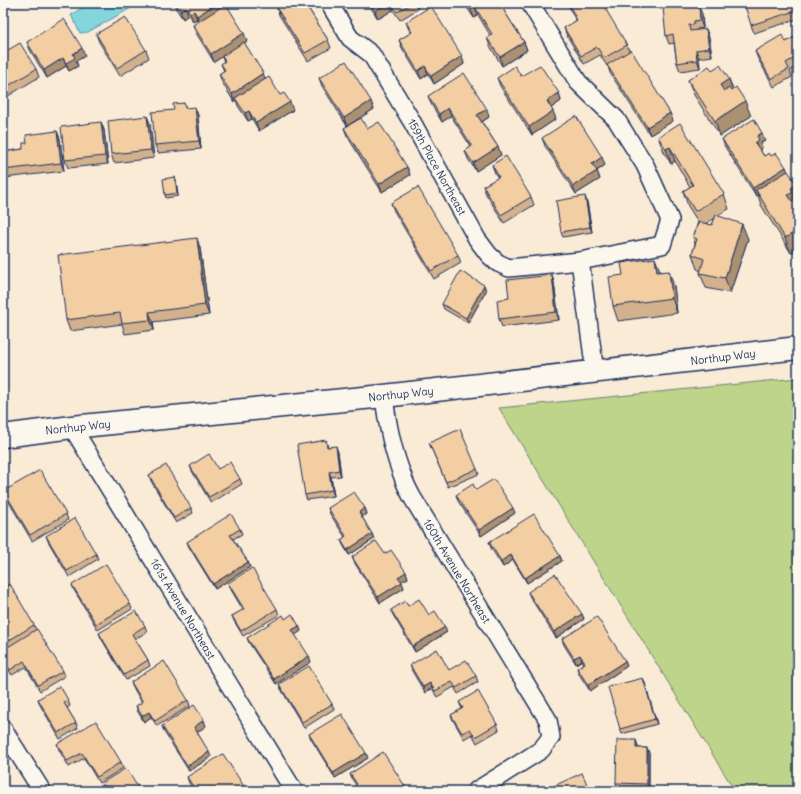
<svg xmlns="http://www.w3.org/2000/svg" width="801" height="794" viewBox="0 0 801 794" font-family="Delius,sans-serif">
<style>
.green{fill:#bdd48a;stroke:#6c8274}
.water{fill:#84d5dc;stroke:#5a93aa}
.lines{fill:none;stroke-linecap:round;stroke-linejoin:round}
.street-casing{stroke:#1b2f5e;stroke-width:20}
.secondary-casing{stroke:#1b2f5e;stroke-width:25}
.street{stroke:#fbf7ec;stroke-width:17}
.secondary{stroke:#fbf7ec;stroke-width:22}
.wall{fill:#d2b18c;stroke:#1b2f5e;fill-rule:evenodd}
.shaded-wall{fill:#ab9072;stroke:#1b2f5e}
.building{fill:#f4cea3;stroke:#1b2f5e}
.labels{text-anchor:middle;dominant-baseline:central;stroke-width:3.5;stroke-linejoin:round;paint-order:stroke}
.street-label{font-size:11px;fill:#1b2f5e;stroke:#fbf7ec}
</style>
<rect width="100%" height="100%" fill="#f9ebd6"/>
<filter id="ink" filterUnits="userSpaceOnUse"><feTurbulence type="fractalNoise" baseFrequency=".025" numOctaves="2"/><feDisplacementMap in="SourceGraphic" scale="8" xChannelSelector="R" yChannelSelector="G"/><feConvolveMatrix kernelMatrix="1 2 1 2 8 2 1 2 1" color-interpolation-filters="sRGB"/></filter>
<g filter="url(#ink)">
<path class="green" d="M798,378V791H735L499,408Z"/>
<path class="water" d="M89,3H140L88,32L80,33L71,15Z"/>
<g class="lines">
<defs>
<g id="street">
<path d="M329,3L350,38L371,54L411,120L477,239L489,255L498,263L509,268L580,261L662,245L670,220L645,165L616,119L578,82L530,3"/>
<path d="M580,261L595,372"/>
<path d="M384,396C387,423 393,452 403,477C405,484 409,491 412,497L548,720L551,737L541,750L476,791"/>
<path d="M72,427L294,791"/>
<path d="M3,729L42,791"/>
</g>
<path id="secondary" d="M3,436L72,427L384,396L798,348"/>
</defs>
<use href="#street" class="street-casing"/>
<use href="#secondary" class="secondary-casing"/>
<use href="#street" class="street"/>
<use href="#secondary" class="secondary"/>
</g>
<g class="wall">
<path d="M172,3H219L221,8L247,41L244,43L265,79L280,95L293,110L259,131L252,119L248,121L238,106L236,100L234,102L222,82L219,74L224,71L221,64L224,62L222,57L214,62L196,33L193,25L199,22L197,19L193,21L188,15L183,19Z"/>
<path d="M273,3H305L328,40L331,48L308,61L279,15L278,10Z"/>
<path d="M368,3H416L418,9L400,20L393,10L378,19Z"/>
<path d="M464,3H499L524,42L527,50L502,66L490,46L487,38L490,35L478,15L474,18Z"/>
<path d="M669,3H690V4H692L693,7L702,14L703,28L697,29V30L709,37L712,56L699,58L700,68L680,71L677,63L674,43L669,44L666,36L670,7Z"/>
<path d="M798,3V19L754,33L751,25Z"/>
<path d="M569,5L627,45L629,51L670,113L673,121L650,135L610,73L608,66H607L600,55L584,64L567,36L564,28L576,21L572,13Z"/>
<path d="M406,22L462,56L464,64L434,84L428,74L421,79L402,48L399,40L411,33L409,30Z"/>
<path d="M96,34L146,50L149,58L120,76L99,42Z"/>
<path d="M798,35V72L796,67L790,71L792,77L774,87L758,59L755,51L786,42Z"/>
<path d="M27,42L85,56L76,61L78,66L69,71L66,66L47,78L30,50Z"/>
<path d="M3,53L36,69L39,77L3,99Z"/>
<path d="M712,70L729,79L733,90L751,116L720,136L694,95L688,80Z"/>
<path d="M521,76L559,93L561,101L551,108L556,119L532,135L500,86L497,78Z"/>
<path d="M319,78L374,109L347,126L322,86Z"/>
<path d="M428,96L489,117L482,122L498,147L501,155L476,171L468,159L465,151L471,147L451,116L442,122L431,104Z"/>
<path d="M184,103L186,108L198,115L201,149L158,153L155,145L174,110Z"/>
<path d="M147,116L150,124L154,158L114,163L111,154Z"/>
<path d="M101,122L104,130L108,164L68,168L65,160Z"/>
<path d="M344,128L367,129L407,167L410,175L382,192L347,136Z"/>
<path d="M57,131L60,139L64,171L4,178L3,176V152L23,149L27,143Z"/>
<path d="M658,137L724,194L729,209L718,215L748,239L730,293L706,288L700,273L701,271L697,269L692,254L695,244L693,237L698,222L688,206L683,191L690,187L675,161L671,164L664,152ZM715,218L712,225L705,224Z"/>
<path d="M542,138L605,165L597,171L600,179L576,194L545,146Z"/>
<path d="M722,139L765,141L761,143L762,148L760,150L764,156H771L786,167L787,171L798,188V248L791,253L761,205L758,195L756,196L725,147Z"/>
<path d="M492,165L531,197L534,205L504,223L486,194L483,186L498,178L495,173Z"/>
<path d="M176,180L178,196L166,198L165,195Z"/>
<path d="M587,202L592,232L563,237L561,232Z"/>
<path d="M391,203L458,255L461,263L434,279L394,211Z"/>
<path d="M200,248L209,315L153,322L154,330L125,334L122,324L70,331L66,320Z"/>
<path d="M660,272L674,286L677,313L618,321L613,306Z"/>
<path d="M552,275L554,283L559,320L502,327L499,319L509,298Z"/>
<path d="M484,285L486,291L468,323L444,309L442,304Z"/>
<path d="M326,440L328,447L338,452L341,476L331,477L334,496L307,500L305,495Z"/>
<path d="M429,443L477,469L479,474L448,487Z"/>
<path d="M190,466L218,469L240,479L242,484L211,503L192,471Z"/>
<path d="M149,475L191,508L193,513L176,523L151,481Z"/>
<path d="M4,491L66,514L68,520L32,541L6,497Z"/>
<path d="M456,495L515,513L481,536L458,501Z"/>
<path d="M328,508H365L367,514L362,517L372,534L374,539L349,555L343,545L341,540L345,537L330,514Z"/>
<path d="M240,529L242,534L233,539L248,562L250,567L215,589L189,547L187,542Z"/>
<path d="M46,536L96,554L98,559L69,577L48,541Z"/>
<path d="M489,542L560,556L562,561L527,583L513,560L503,567L491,548Z"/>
<path d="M385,554L406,572L408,578L401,581L404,588L380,603L354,562L352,557Z"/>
<path d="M228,583L277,609L279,615L243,636L234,621L232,616L243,610L230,588Z"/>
<path d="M72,585L130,604L132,609L98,630L74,590Z"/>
<path d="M3,588L34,625L36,630L63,671L65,676L40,691L26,667L12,675L3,661Z"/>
<path d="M528,592L582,614L584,619L556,638L530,597Z"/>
<path d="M408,606L429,615L445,627L447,632L415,652L393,615L391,610Z"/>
<path d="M285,619L299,626L301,631L295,635L311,662L276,684L249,643L247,638Z"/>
<path d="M145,626L147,632L135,639L148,660L150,666L126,680L101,638L99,633Z"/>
<path d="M562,639L627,666L590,691L579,674L577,668L584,663L582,660L576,664L564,645Z"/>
<path d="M410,665L449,670L476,676L478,682L458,694L454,687L437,697L432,688L425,693L412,671Z"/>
<path d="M643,678L657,724L622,734L620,729Z"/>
<path d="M131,682L188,700L190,706L157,726L151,717L144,722L138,712L136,706L142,703L133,687Z"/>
<path d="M279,684L332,704L334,709L304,728L281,689Z"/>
<path d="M38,699L68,700L70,706L67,708L76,723L78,728L60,739L40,705Z"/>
<path d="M459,702L497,724L499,730L477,743L472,734L464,739L453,720L451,715L462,709Z"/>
<path d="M162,726H206L197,732L211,757L189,771L164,732Z"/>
<path d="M309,734L368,758L335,778L311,739Z"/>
<path d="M636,740L638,748H647L649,753V789H618L616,783Z"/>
<path d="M57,744L121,762L123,768L99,783L84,758L69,767L59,750Z"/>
<path d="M350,774L408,791H358L356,785L352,779Z"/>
<path d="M187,777L247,791H194L189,783Z"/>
</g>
<g class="shaded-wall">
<path d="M217,3H219L222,10L200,24L197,16Z"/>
<path d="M388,3H391L393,10L378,19L375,11Z"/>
<path d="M699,6L702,14L703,28L700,20Z"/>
<path d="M186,7L188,15L183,19L180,11Z"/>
<path d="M475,7L478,15L474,18L471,10Z"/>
<path d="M194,11L197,19L193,21L190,13Z"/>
<path d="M706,29L709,37L712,56L709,48Z"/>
<path d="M244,33L247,41L214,62L211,54Z"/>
<path d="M524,42L527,50L502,66L500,57Z"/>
<path d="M82,48L85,56L76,61L78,66L69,71L66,63L73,54Z"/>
<path d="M696,50L699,58L700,68L697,60Z"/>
<path d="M462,56L464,64L434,84L431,76Z"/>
<path d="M63,58L66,66L47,78L44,70Z"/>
<path d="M425,66L428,74L421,79L418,71Z"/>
<path d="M263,73L266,81L235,98L236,100L234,102L232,94Z"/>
<path d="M729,79L734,94L726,100L720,85Z"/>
<path d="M559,93L561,101L550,109L547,101Z"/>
<path d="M371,101L374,109L347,126L344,118Z"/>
<path d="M745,101L751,116L720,136L715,121Z"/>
<path d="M290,102L293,110L259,131L256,123Z"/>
<path d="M195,107L198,115L201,149L199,141Z"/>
<path d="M448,108L451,116L442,122L439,114Z"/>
<path d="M487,109L489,117L480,123L477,115Z"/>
<path d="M249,111L252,119L248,121L245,113Z"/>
<path d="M553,111L556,119L532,135L529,127Z"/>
<path d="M670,113L673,121L650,135L647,127Z"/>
<path d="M147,116L150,124L154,158L151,150Z"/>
<path d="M101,122L104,130L108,164L105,156Z"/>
<path d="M57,131L60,139L64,171L61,163Z"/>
<path d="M762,133L765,141L761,143L762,148L758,151L755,143L757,136Z"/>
<path d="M498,147L501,155L476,171L473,163Z"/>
<path d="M670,147L675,161L671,164L666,149Z"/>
<path d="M602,157L605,165L595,172L592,164Z"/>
<path d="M407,167L410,175L382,192L379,184Z"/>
<path d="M786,167L789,175L756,190L758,195L756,196L753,188Z"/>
<path d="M597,171L600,179L576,194L573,186Z"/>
<path d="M175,177L176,180L178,196L177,193Z"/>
<path d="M797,185L798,188V202L793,210L788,195L791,188Z"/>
<path d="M585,196L587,202L592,232L590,227Z"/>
<path d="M742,224L748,239L730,293L725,278Z"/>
<path d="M798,230V248L791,253L785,238Z"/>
<path d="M197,238L200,248L209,315L205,305Z"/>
<path d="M655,258L661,273L657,272Z"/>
<path d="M669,271L674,286L677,313L672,298Z"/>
<path d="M552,275L554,283L559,320L556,312Z"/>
<path d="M484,285L486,291L468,323L466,318Z"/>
<path d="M149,312L153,322L154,330L150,320Z"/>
<path d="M336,446L338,452L341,476L339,470Z"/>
<path d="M329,472L331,477L334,496L332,490Z"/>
<path d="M365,508L367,514L361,518L359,512Z"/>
<path d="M513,508L515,513L481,536L479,530Z"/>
<path d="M372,534L374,539L349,555L347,550Z"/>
<path d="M511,555L513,560L503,567L501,561Z"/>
<path d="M560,556L562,561L527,583L525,578Z"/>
<path d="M248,562L250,567L215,589L213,584Z"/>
<path d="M406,572L408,578L400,582L398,577Z"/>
<path d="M402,582L404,588L380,603L378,597Z"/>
<path d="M582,614L584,619L556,638L554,632Z"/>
<path d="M299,626L301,631L294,636L292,630Z"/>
<path d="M445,627L447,632L415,652L413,646Z"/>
<path d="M580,655L582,660L576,664L574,658Z"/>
<path d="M309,656L311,662L276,684L274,679Z"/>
<path d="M625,661L627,666L590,691L588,685Z"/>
<path d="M643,678L645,683L657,724L655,719Z"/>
<path d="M430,683L432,688L425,693L423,687Z"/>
<path d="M149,712L151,717L144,722L142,716Z"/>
<path d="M204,720L206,726L196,733L194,727Z"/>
<path d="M636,740L638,746V753L636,748Z"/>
<path d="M647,748L649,753V789L647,784Z"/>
<path d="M209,752L211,757L189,771L187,766Z"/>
<path d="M366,753L368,758L335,778L333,773Z"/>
</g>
<g class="building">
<path d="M175,3H217L197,16L194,11L190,13L186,7L180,11Z"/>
<path d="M275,3H305L328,40L305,53L276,7L277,6Z"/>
<path d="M370,3H388L375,11Z"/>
<path d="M391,3H412L397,12Z"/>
<path d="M466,3H499L524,42L500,57L487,38L492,34L475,7L471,10Z"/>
<path d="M572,3H602L627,45L604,58L597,47L581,56L564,28L577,20L569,5Z"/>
<path d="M669,3H685V5L692,4L693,7L699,6L700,20L694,21V24L689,25L690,31L706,29L709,48L696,50L697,60L677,63L673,34L666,36L663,8L670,7Z"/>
<path d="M744,3H798V10L751,25Z"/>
<path d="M226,4L244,33L211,54L193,25Z"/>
<path d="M431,6L462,56L431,76L425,66L418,71L399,40L412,32L406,22Z"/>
<path d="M125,17L146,50L117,68L96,34Z"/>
<path d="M64,19L82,48L73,54L75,58L66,63L63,58L44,70L27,42Z"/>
<path d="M782,35L786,42L798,35V69L793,59L786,63L789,69L771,79L755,51Z"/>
<path d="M244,42L263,73L232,94L219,74L225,70L221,64L225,61L222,56Z"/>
<path d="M20,43L36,69L3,89V53Z"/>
<path d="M631,50L670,113L647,127L607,65Z"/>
<path d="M346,61L371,101L344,118L319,78Z"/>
<path d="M540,65L559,93L547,101L553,111L529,127L497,78L515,66L521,76Z"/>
<path d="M720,65L729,79L720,85L724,91L729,88L731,91L736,87L745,101L715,121L688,80L709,66L712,70Z"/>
<path d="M464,73L487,109L477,115L498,147L473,163L465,151L472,146L448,108L439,114L428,96Z"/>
<path d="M269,77L280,95L284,93L290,102L256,123L249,111L245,113L235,98Z"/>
<path d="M184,103L185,108L195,107L199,141L155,145L152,112L174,110L173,104Z"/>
<path d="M147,116L151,150L111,154L108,121Z"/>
<path d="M576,116L602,157L592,164L597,171L573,186L542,138Z"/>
<path d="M361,118L367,129L379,122L407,167L379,184L344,128Z"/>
<path d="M754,119L762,133L757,136L759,140L755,143L764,156L769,153L771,156L776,153L786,167L753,188L722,139Z"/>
<path d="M101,122L105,156L65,160L61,127Z"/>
<path d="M680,123L724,194L695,211L683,191L693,185L670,147L666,149L658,137Z"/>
<path d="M57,131L61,163L3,170V152L23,149V143H27L26,135Z"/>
<path d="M506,156L531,197L501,215L483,186L499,177L492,165Z"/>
<path d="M788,171L797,185L791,188L793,192L788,195L792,201L798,197V230L785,238L756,190Z"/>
<path d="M175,177L177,193L165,195L163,179Z"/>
<path d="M418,187L458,255L431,271L391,203Z"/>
<path d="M585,196L590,227L561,232L556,201Z"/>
<path d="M716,215L742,224L725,278L700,273L704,259L692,254L697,239L693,237L699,222L712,225Z"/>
<path d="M197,238L205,305L149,312L150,320L122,323L120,313L66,320L58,255Z"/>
<path d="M655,258L657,272L669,271L672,298L613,306L609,277L623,275L621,263Z"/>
<path d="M460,271L484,285L466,318L442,304Z"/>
<path d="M552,275L556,312L499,319L497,300L509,298L507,280Z"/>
<path d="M460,429L477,469L446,482L429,443Z"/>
<path d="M326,440L327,447L336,446L339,470L329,472L332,490L305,495L297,445Z"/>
<path d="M209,454L218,469L230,462L240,479L209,497L190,466Z"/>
<path d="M166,465L191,508L174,518L149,475Z"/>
<path d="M40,470L66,514L30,535L4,491Z"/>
<path d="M494,479L513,508L479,530L456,495L473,484L476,490Z"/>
<path d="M354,492L365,508L359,512L372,534L347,550L341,540L346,536L328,508Z"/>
<path d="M231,514L240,529L230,535L248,562L213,584L187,542Z"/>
<path d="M534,514L560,556L525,578L511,555L501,561L489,542Z"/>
<path d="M75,518L96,554L67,571L46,536Z"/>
<path d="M376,541L385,554L391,550L406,572L398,577L402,582L378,597L352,557Z"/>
<path d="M106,564L130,604L96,624L72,585Z"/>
<path d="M252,568L277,609L241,631L232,616L244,609L228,583Z"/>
<path d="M555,574L582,614L554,632L528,592Z"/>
<path d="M10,584L34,625L3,644V588Z"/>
<path d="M419,599L429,615L435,611L445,627L413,646L391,610L405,601L408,606Z"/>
<path d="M136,611L145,626L132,634L148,660L124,675L99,633Z"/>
<path d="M292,614L299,626L292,630L309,656L274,679L247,638L283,615L285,619Z"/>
<path d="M597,617L625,661L588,685L577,668L585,663L580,655L574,658L562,639Z"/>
<path d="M37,629L63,671L38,685L24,661L10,670L3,659V650Z"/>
<path d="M437,649L449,670L466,660L476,676L456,688L452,682L435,691L430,683L423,687L410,665Z"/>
<path d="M164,661L188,700L155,721L149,712L142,716L136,706L143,702L131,682Z"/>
<path d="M309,666L332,704L302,722L279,684Z"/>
<path d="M643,678L655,719L620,729L608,687Z"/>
<path d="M60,686L68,700L64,703L76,723L58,733L38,699Z"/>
<path d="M478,691L497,724L475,737L470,729L462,733L451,715L463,708L459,702Z"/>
<path d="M194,705L204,720L194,727L209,752L187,766L162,726Z"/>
<path d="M342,714L366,753L333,773L309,734Z"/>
<path d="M96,721L121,762L97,777L82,753L67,761L57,744Z"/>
<path d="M617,740H636V748H647V784L616,783Z"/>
<path d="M383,752L408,791H359L355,785L357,784L350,774Z"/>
<path d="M223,754L247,791H196L187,777Z"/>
<path d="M126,768L140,791H107L102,783Z"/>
<path d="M582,773L590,791H543Z"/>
<path d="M3,784L7,791H3Z"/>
</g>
</g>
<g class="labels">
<g class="street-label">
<text transform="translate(437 167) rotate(61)">159th Place Northeast</text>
<text transform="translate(723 357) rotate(-7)">Northup Way</text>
<text transform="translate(401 394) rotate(-6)">Northup Way</text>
<text transform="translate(78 427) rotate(-6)">Northup Way</text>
<text transform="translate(457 571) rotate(59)">160th Avenue Northeast</text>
<text transform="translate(183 609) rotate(59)">161st Avenue Northeast</text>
</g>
</g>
<rect width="801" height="794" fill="none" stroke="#fbf7ec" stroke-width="16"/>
<rect x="8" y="8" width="785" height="778" fill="none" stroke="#1b2f5e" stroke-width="1.5" filter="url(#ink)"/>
</svg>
